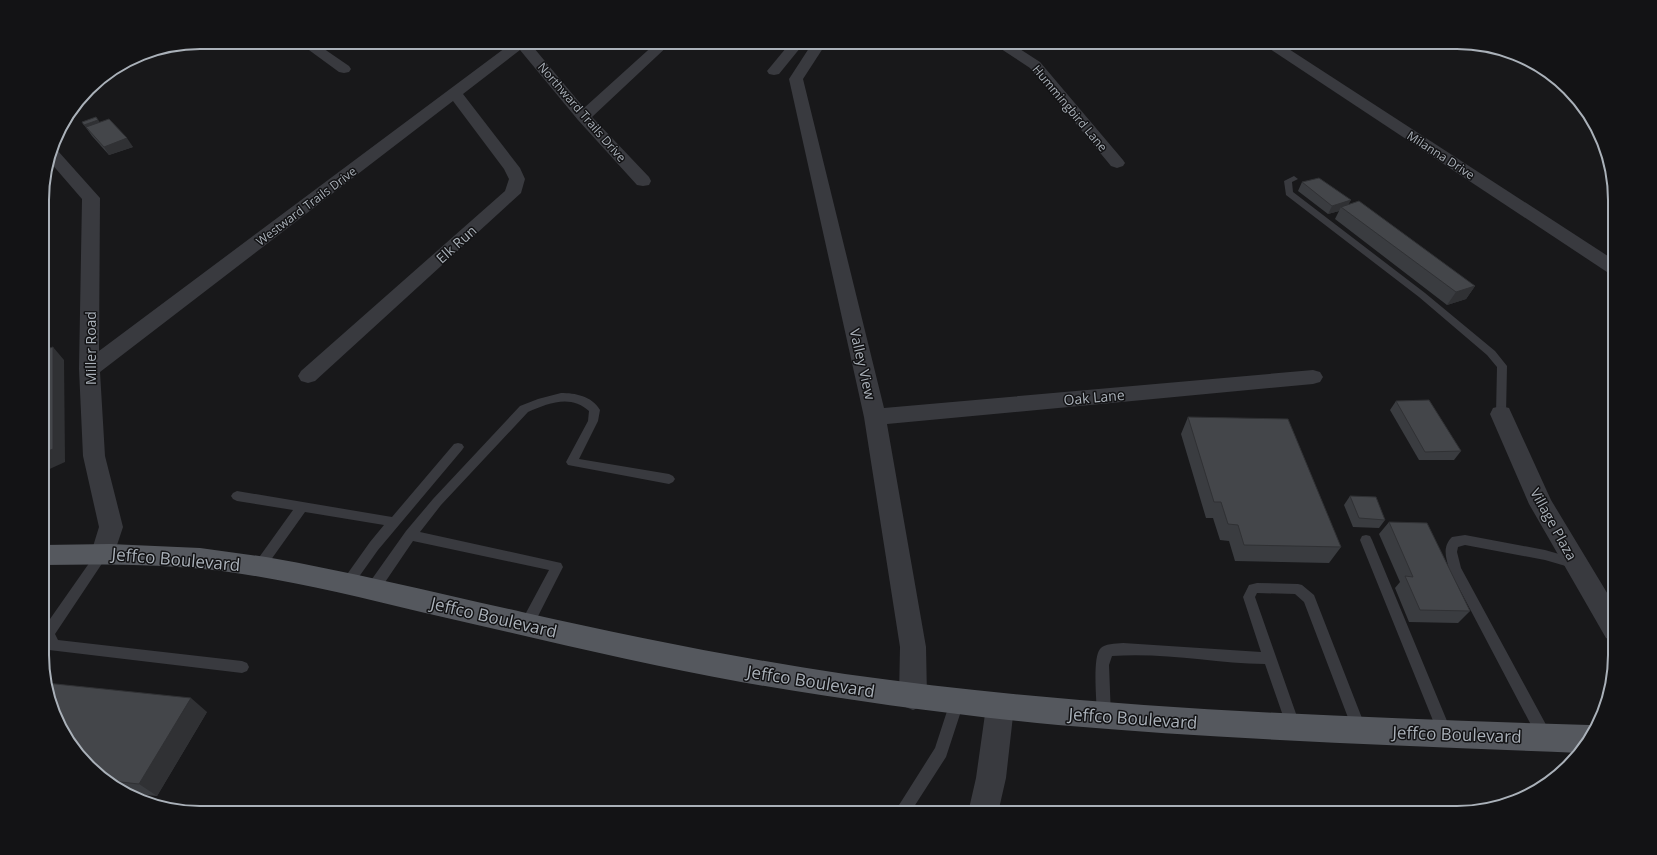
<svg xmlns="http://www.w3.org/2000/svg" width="1657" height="855" viewBox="0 0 1657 855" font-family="'Open Sans',sans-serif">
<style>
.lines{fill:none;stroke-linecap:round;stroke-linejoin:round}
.service{fill:#393a3f;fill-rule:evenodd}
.minor{fill:#393a3f;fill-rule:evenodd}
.primary{fill:#55585e;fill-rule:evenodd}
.wall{fill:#3a3c40}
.shaded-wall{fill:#303134}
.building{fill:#44464a;stroke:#303134}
.labels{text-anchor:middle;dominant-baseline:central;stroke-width:3;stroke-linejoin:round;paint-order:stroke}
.far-street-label{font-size:12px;fill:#aab1b9;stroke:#131315}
.street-label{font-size:14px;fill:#aab1b9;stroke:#131315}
.near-street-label{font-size:17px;fill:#aab1b9;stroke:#131315}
.rim{fill:none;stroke:#aab1b9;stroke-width:2}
</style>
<rect width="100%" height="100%" fill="#18181a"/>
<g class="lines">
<g class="service">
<path d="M1294,176L1298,179L1292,182L1293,192L1425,293L1495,351L1507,366L1506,414L1505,417H1497L1496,414L1497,367L1487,355L1419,297L1286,195L1284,181Z"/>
<path d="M561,393C575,393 592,396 600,410L598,421L579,459L669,474L673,476L675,479L673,482L669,484L568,465L566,462L588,421L589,411C571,394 548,403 528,412L441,505L420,532L561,563L563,567L532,628L527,630L522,628L520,624L549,570L413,541L377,594L372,595L367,594L366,590L367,586L406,531L433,499L520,406L538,399Z"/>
<path d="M458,443L462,444L464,447L462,450L378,550L351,588L347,589L343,588L341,584L343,580L370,542L384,525L305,512L263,571L259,572L255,571L253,567L255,563L293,510L237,501L233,499L231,496L233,493L237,491L392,517L454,444Z"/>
<path d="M1366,535L1370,536L1372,540L1452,733L1450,738L1445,740L1440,738L1438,733L1360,540L1362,536Z"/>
<path d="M1465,535L1545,550L1580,560L1582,564L1580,568L1576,569L1545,560L1465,545L1458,547L1457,552L1461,568L1550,732L1552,737L1550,742L1545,744L1540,742L1449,569C1446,557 1442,547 1452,537Z"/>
<path d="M103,548L107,549L109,553L55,634L58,640L242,661L247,663L249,667L247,671L242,673L49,650L43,637V629L99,549Z"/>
<path d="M1257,583L1298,584L1302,585L1314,595L1367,731L1365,736L1360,738L1355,736L1304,602L1295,594L1257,593L1255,597L1301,728L1299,733L1294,735L1289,733L1265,664C1214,663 1163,652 1112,656L1109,665L1111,717L1109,722L1104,724L1099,722L1097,717C1097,704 1092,659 1100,649C1105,643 1115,644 1123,643L1261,652L1243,597L1249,585Z"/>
<path d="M957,695L962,697L964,702L946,757L910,813H894L935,748L950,702L952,697Z"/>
</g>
<g class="minor">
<path d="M298,42H314L349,66L351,69L349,72L344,73L339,72Z"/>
<path d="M513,42H529L584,108L657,42H672L592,117L649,177L651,181L649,185L643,186L637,185L578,120L520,50L463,94L520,168L525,179L521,193L315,381L308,383L301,381L298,376L301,371L505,191L509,179L504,169L453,101L100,372L105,456L123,527L112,560L103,563L94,560L91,553L99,527L83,456L79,369L82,199L50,162L53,149L58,151L100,198L99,351Z"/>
<path d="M791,42H805L779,74L774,75L769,74L767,71Z"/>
<path d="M813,42H827L803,79L884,408L1313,370L1320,372L1323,377L1320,382L1313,384L887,424L926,647L927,697L923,706L913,710L903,706L899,697L900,647L864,417L789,79Z"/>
<path d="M993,42H1009L1040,62L1123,160L1125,163L1123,166L1117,168L1111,166L1030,68L995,45Z"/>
<path d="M1262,42H1278L1614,260V274L1607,272L1264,45Z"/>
<path d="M1501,406L1509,408L1551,500L1615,606V642L1606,638L1529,504L1490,414L1493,408Z"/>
<path d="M1000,694L1010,698L1014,707L1006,778L998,813H968L976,778L986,707L990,698Z"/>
</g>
<path class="primary" d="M110,544L200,548L266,557C352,572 437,593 522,612C629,636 737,658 845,674C1092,709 1341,717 1589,725L1596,728L1580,753C1406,746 1232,740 1058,725C952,715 846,700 741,682C634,663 527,636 421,612C355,596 289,580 222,571C163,564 103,564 43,565V545Z"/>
</g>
<g class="wall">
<path d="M98,120L100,123L133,147L109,155L92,136L82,122Z"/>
<path d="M1302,182L1348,205L1475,286L1466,299L1447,305L1335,219L1339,211L1328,214L1298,191Z"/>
<path d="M1396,401L1461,451L1454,460H1419L1390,410Z"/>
<path d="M1188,417L1341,547L1329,563L1235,561L1229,541L1220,540L1213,518H1206L1181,434Z"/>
<path d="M1350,496L1385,520L1379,528L1353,527L1344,505Z"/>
<path d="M1389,522L1470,611L1458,623L1409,622L1395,588L1400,582L1379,534Z"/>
<path d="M207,712L157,796L126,793L75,751Z"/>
</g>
<g class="shaded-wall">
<path d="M98,120L101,124L87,129L84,125Z"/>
<path d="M127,138L133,147L109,155L104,147Z"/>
<path d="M1351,200L1346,209L1341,207L1339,211L1328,214L1332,206Z"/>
<path d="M1475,286L1466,299L1447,305L1456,292Z"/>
<path d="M53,347L64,360L65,462L43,472V453Z"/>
<path d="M191,698L207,712L157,796L139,784Z"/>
</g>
<g class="building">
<path d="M96,117L98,120L84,125L82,122Z"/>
<path d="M109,119L127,138L104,147L86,127Z"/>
<path d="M1319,178L1351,200L1332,206L1302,182Z"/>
<path d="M1359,201L1475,286L1456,292L1341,207Z"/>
<path d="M53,347V449L43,453V350Z"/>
<path d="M1429,400L1461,451L1425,452L1396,401Z"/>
<path d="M1188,417L1288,419L1341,547L1244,545L1238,525L1228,524L1221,502H1214Z"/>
<path d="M1350,496L1376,497L1385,520L1359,518Z"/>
<path d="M1389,522L1427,523L1470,611L1420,610L1405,576L1413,577Z"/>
<path d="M46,683L191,698L139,784L111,781L75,751L54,715Z"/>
</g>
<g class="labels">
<g class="far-street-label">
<text transform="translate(1070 108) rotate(50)">Hummingbird Lane</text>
<text transform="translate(582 112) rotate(49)">Northward Trails Drive</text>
<text transform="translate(1441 155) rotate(33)">Milanna Drive</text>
<text transform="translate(306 206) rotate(-37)">Westward Trails Drive</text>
</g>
<g class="street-label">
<text transform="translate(456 244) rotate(-42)">Elk Run</text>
<text transform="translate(90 348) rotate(-90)">Miller Road</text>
<text transform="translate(863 364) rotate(77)">Valley View</text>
<text transform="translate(1094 397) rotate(-5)">Oak Lane</text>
<text transform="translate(1554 524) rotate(61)">Village Plaza</text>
</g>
<g class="near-street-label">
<text transform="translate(176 559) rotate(5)">Jeffco Boulevard</text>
<text transform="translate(494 617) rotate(13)">Jeffco Boulevard</text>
<text transform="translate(811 681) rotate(9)">Jeffco Boulevard</text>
<text transform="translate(1133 718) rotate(4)">Jeffco Boulevard</text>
<text transform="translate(1457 734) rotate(2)">Jeffco Boulevard</text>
</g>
</g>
<path d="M0 0H1657V855H0ZM200 49H1457A151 151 0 0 1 1608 200V655A151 151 0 0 1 1457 806H200A151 151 0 0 1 49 655V200A151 151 0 0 1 200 49Z" fill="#131315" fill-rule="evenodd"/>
<path class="rim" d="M200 49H1457A151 151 0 0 1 1608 200V655A151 151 0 0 1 1457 806H200A151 151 0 0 1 49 655V200A151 151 0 0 1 200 49Z"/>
</svg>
